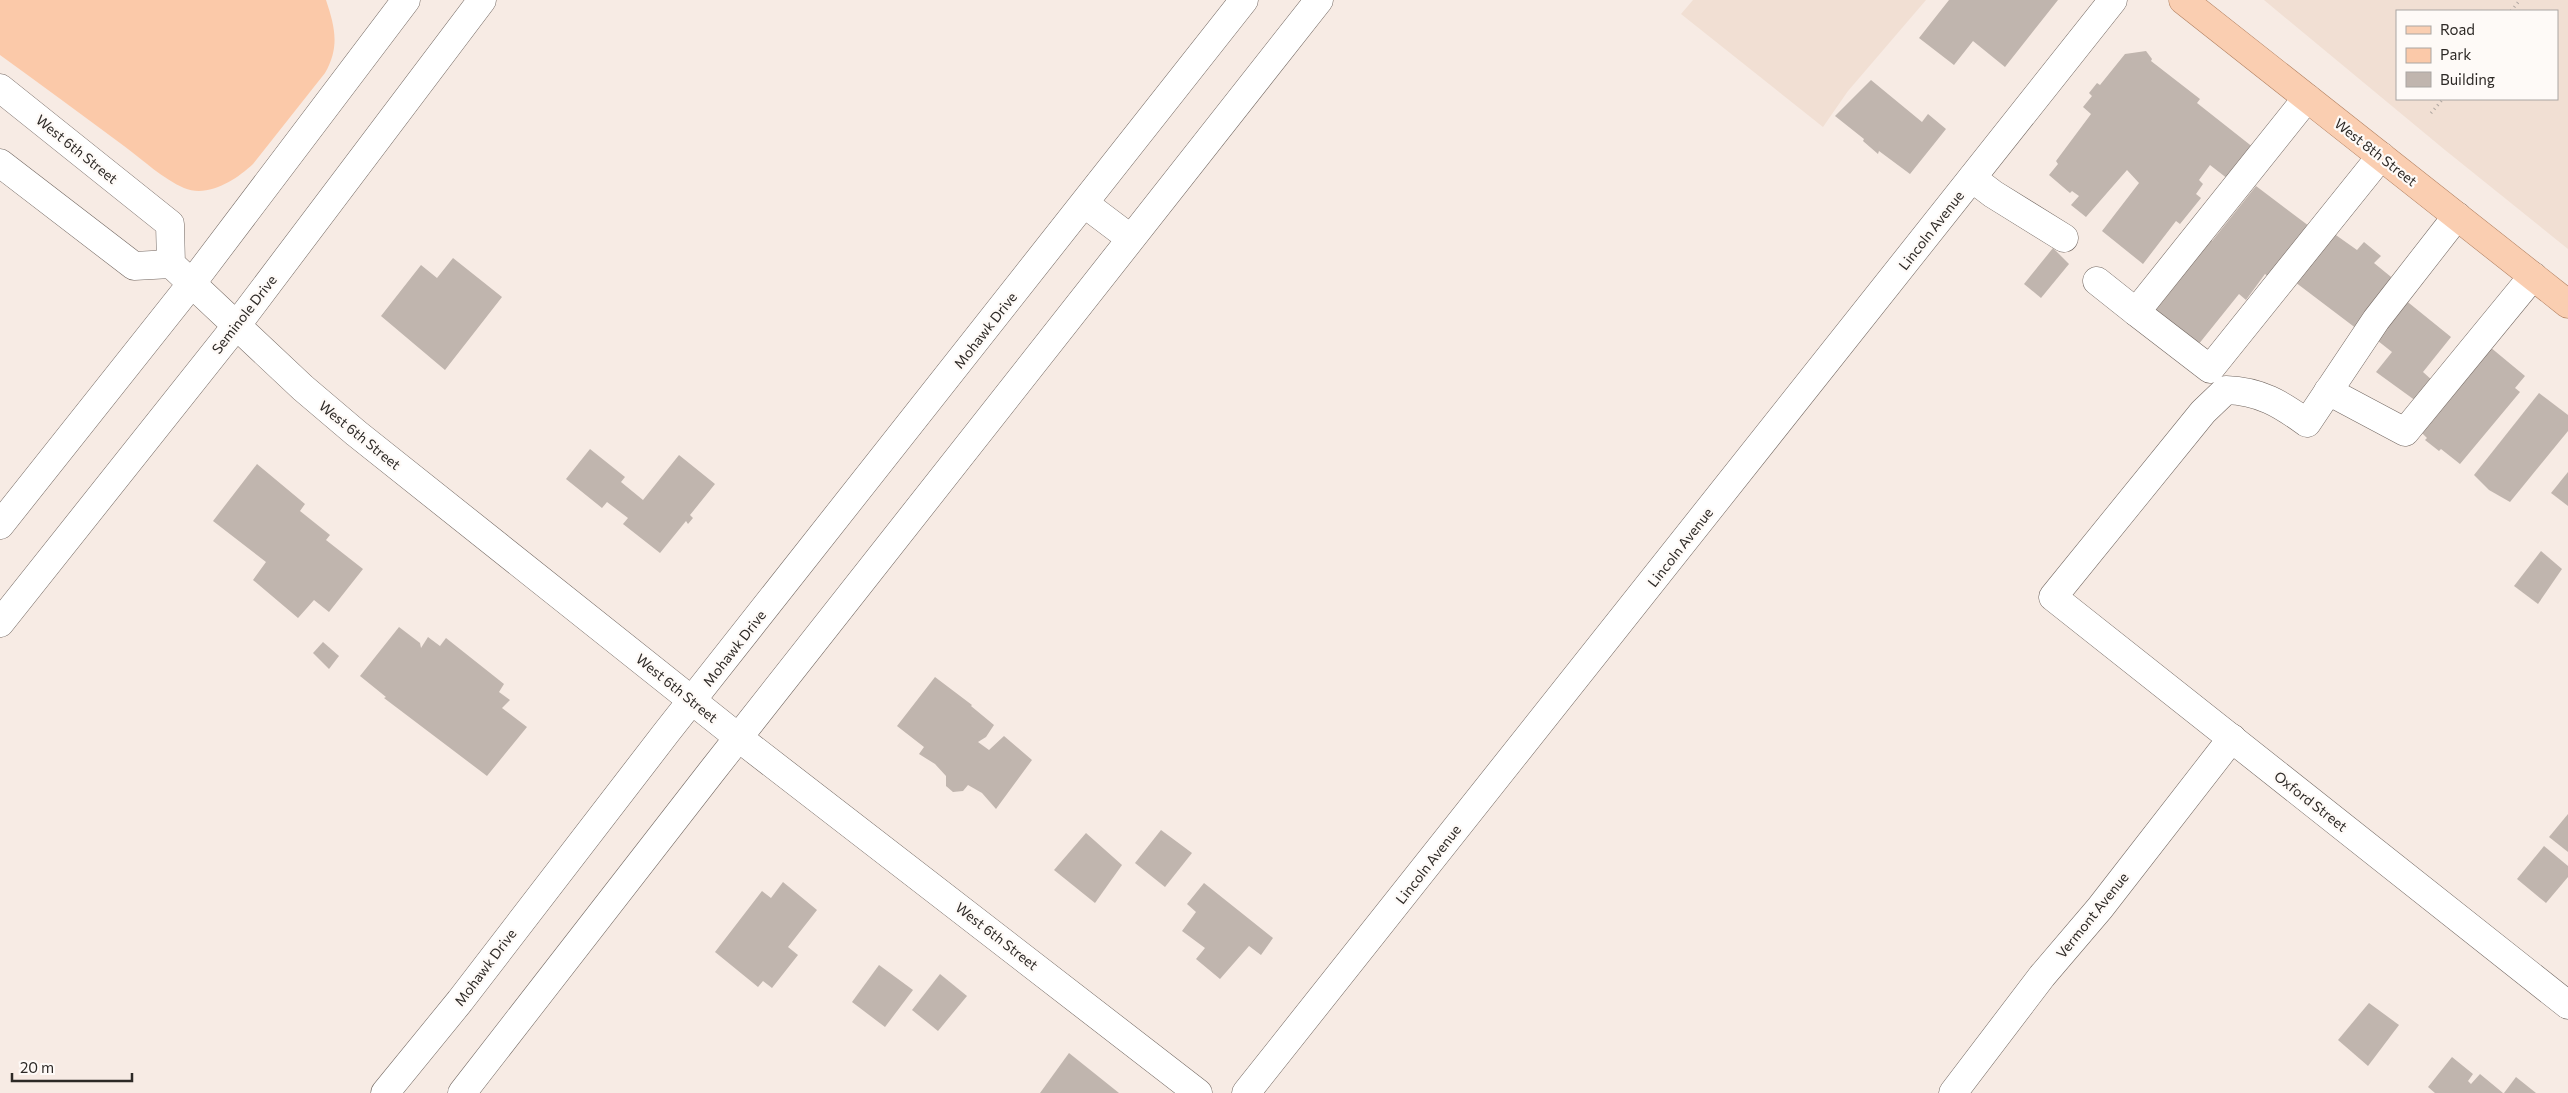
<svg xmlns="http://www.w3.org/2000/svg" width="2568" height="1093" viewBox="0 0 2568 1093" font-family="Commissioner,sans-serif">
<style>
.built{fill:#f1dfd3;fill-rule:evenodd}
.green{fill:#fbc9a9}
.building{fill:#c0b5ae}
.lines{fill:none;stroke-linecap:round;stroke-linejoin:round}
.minor-casing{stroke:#726761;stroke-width:29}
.major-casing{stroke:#b07f5f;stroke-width:29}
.path{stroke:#b0a7a1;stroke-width:3;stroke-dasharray:1 4;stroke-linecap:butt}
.minor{stroke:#fff;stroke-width:28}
.major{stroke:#faceb1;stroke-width:28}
.labels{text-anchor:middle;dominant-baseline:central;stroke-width:4.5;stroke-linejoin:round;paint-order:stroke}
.street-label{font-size:14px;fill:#2d2926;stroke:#fefaf7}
</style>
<rect width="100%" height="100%" fill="#f7ebe4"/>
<g class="built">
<path d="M1693,0H1926L1848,91L1823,127L1681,14Z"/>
<path d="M2264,0H2568V249L2445,150ZM2557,11V99H2397V11Z"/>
</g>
<path class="green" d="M0,0H326C335,27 340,47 325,73L253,164C236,180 208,198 184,188C163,179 143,160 124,146C83,116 42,85 0,55Z"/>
<g class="building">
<path d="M1949,0H2058L2005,67L1973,41L1954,65L1919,38Z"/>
<path d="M2146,51L2152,59L2151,61L2200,99L2197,103L2254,148L2228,179L2210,165L2199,180L2203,184L2196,194L2201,198L2180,224L2176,221L2143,264L2102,231L2139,183L2127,170L2086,217L2071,205L2079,196L2072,191L2070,193L2049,175L2058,164L2056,161L2091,114L2083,107L2092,96L2089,93L2097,83L2100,85L2125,54Z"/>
<path d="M1871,80L1922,122L1928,114L1946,129L1910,174L1879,151L1878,154L1863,141L1864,139L1835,116Z"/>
<path d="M2256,186L2309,226L2270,278L2265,274L2246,300L2239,294L2198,345L2153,310L2210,238L2212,241Z"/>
<path d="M2333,233L2357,250L2364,242L2381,256L2374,263L2396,281L2357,329L2295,282Z"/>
<path d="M2053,248L2069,264L2041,298L2024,284Z"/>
<path d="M453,258L502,297L445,370L381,316L421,265L437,278Z"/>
<path d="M2404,299L2451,337L2423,372L2433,381L2416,401L2376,372L2392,352L2373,337Z"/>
<path d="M2490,347L2525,376L2515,388L2520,392L2460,464L2441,449L2439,451L2425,440L2427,438L2420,431Z"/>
<path d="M2539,393L2568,415V431L2510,502L2489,490L2474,475Z"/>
<path d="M590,449L625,477L621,482L643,500L679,455L715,484L690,515L693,518L688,524L686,521L660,553L623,524L628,518L607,502L602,508L566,479Z"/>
<path d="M257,464L305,504L300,511L330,535L326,540L363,569L329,612L314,600L298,618L253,580L266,562L213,521Z"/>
<path d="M2568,472V506L2551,493Z"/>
<path d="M2541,551L2562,569L2538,604L2514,586Z"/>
<path d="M399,627L420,643L421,648L428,637L440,646L446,638L504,684L499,692L510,700L502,708L527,727L487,776L384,698L386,697L360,676Z"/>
<path d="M323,642L339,656L329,669L313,653Z"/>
<path d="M935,677L972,705L971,706L994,725L986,737L978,742L989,750L1004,736L1032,760L996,809L982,793L968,785L963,791L953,792L946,786V776L935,764L919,754L924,747L897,726Z"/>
<path d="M2568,814V852L2549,837Z"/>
<path d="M1161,830L1192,853L1165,887L1135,863Z"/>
<path d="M1086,833L1122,865L1095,903L1054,870Z"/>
<path d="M2544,846L2568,866V877L2546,903L2517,879Z"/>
<path d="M783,882L817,910L788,947L798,955L772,988L763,981L758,987L715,952L762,891L771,898Z"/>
<path d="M1204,883L1273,938L1261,955L1249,946L1220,979L1196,959L1205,948L1182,931L1196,912L1187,904Z"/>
<path d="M879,965L913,990L885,1027L852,1002Z"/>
<path d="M940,974L967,996L938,1031L912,1010Z"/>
<path d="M2369,1003L2399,1025L2368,1066L2338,1040Z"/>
<path d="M1069,1053L1119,1093H1040Z"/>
<path d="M2452,1057L2473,1074L2468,1081L2471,1084L2480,1074L2503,1093H2435L2428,1087Z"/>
<path d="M2516,1077L2536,1093H2504Z"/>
</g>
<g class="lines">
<defs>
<g id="minor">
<path d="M0,88L170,224L171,264L303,388L356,433L739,738L1198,1093"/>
<path d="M2307,98L2136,312L2210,369L2381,156"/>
<path d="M0,163L134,266L171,264"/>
<path d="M1972,178L1993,194L2064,238"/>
<path d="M1085,204L1130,238"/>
<path d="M2457,216L2376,320L2307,423C2281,404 2260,391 2226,390L2203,412L2053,597L2568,1005"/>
<path d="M2097,281L2136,312"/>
<path d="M2328,391L2405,432L2533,276"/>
<path d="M0,525L192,283L406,0"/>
<path d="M0,623L236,326L482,0"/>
<path d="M385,1093L460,1001L666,733L1244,0"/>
<path d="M462,1093L712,771L1319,0"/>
<path d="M1246,1093L2113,0"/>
<path d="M1953,1093L2042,976L2100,908L2232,738"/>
</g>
<path id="major" d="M2183,0L2568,304"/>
</defs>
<use href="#minor" class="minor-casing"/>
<use href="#major" class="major-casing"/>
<g class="path">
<path d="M2511,11L2520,0"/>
<path d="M2431,113L2443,99"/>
</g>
<use href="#minor" class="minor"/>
<use href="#major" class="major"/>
</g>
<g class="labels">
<g class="street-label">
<text transform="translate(77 149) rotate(39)">West 6th Street</text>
<text transform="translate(2376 152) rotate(38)">West 8th Street</text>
<text transform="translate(1931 230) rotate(-52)">Lincoln Avenue</text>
<text transform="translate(244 314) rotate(-52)">Seminole Drive</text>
<text transform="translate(985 330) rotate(-52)">Mohawk Drive</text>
<text transform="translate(360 435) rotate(39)">West 6th Street</text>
<text transform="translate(1680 547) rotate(-52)">Lincoln Avenue</text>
<text transform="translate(734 648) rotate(-52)">Mohawk Drive</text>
<text transform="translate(677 688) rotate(39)">West 6th Street</text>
<text transform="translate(2311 801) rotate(38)">Oxford Street</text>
<text transform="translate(1428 864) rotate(-52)">Lincoln Avenue</text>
<text transform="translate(2092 915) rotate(-51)">Vermont Avenue</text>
<text transform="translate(997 936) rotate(38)">West 6th Street</text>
<text transform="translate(485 967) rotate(-53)">Mohawk Drive</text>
</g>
</g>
<rect x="2396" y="10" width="162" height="90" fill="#fefaf7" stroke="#aaa6a3"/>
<rect x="2406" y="26" width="25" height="8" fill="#faceb1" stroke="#aaa6a3"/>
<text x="2440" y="35" font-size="15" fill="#2d2926">Road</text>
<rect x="2406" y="48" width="25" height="15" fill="#fbc9a9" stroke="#aaa6a3"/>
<text x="2440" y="60" font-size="15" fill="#2d2926">Park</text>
<rect x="2406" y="72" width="25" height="15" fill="#c0b5ae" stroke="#aaa6a3"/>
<text x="2440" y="85" font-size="15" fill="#2d2926">Building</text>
<path d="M12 1073v8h120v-8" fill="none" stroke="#2d2926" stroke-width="2.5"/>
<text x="20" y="1073" font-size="15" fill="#2d2926" stroke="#fefaf7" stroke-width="4" paint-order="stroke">20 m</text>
</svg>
